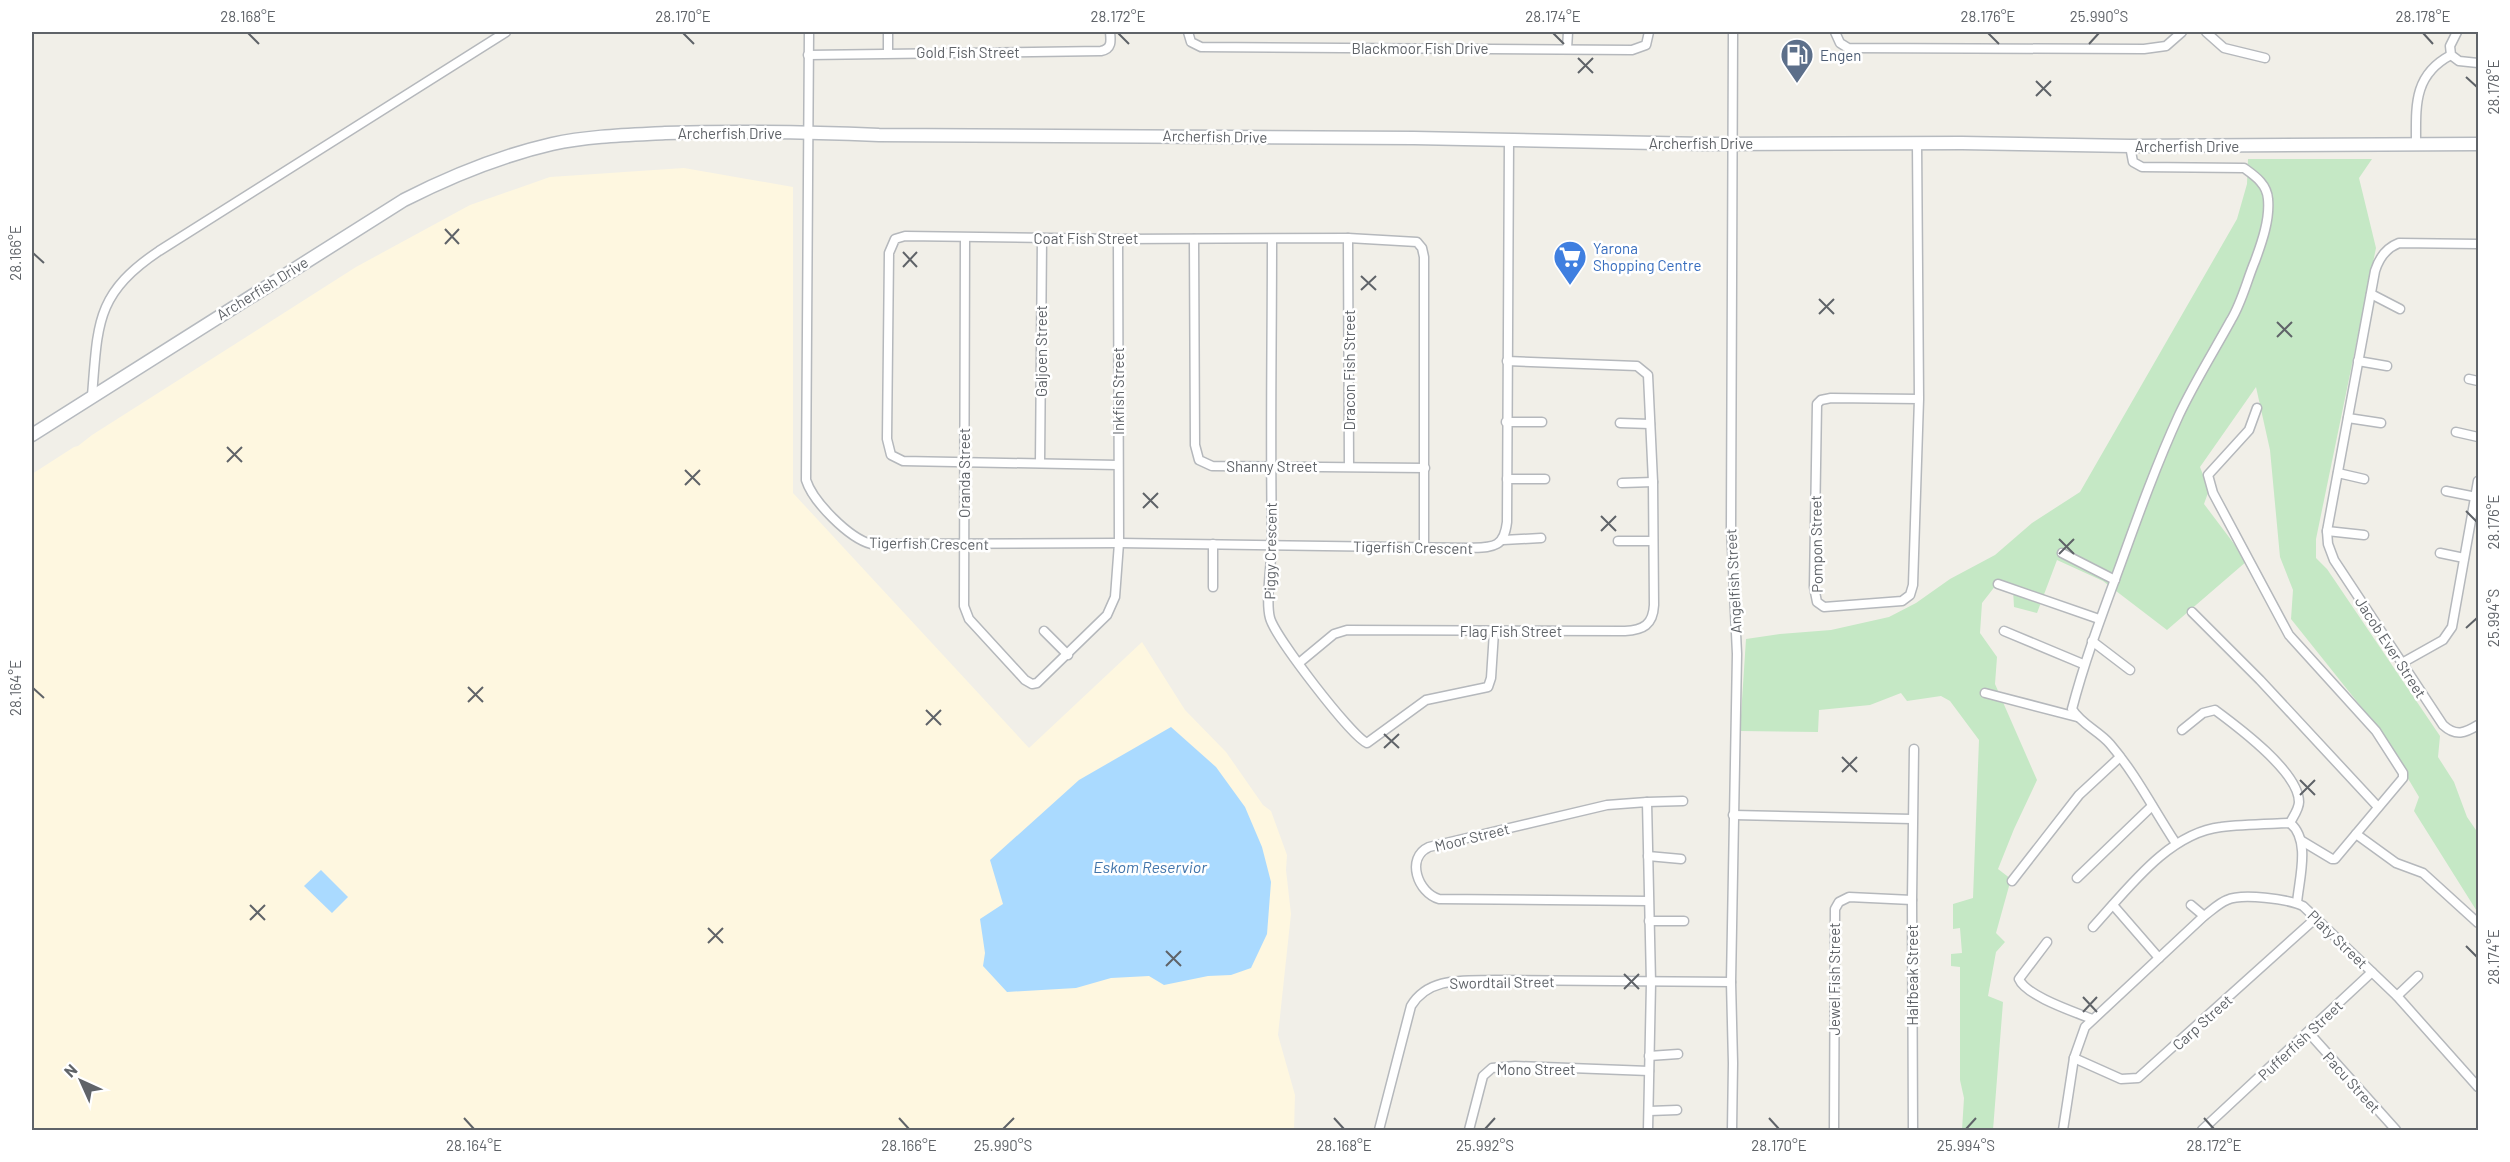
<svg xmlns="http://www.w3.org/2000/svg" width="2510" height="1162" viewBox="0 0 2510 1162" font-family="Barlow,sans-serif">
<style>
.commercial{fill:#fef7e0}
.green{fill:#c5e8c5}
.water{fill:#aadaff}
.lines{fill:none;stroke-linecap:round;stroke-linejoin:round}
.street-casing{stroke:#b5b8bc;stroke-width:11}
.secondary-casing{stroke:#b6babf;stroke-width:15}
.street{stroke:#fff;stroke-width:8}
.secondary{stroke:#fff;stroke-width:12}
.ticks{fill:none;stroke:#5f6368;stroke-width:2}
.labels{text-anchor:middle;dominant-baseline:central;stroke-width:5;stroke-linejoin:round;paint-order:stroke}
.street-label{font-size:15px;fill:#5f6368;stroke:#fff}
.service-label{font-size:15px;fill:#4e5e75;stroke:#fff;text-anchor:start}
.shop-label{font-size:15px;fill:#366cbe;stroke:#fff;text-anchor:start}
.water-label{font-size:16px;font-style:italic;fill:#4174aa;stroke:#fff}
.neatline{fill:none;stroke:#5f6368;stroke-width:2}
.ticks-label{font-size:15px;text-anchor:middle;fill:#5f6368}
</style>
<rect width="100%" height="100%" fill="#f1efe8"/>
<path class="commercial" d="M684,168L793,187V493L1029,748L1142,642L1185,710L1226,752L1263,805L1271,811L1287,855L1286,870L1291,914L1278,1035L1295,1095L1294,1130H32V474L74,447L78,446L92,435L356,267L470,205L550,177Z"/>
<path class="green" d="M2248,159H2372L2359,178L2376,248L2316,539V558L2327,569L2440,736L2438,757L2454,782L2467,817L2478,833V913L2414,811L2419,797L2378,728L2291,619L2293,590L2280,557L2270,450L2256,387L2200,467L2209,490L2204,504L2247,561L2167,630L2103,581L2057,560L2037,613L2014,607L2013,589L1996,585L1982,603L1980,633L1997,657L1995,684L2037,780L2014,829L1998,869L2011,879L1996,933L2005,942L1996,952L1988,996L2003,1002L1993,1130H1962L1964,1098L1960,1080V967L1951,966V954L1962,953L1960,928L1953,929V904L1973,898L1979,740L1950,701L1941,696L1907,701L1901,693L1870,705L1819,710L1818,732L1740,731L1746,639L1780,634L1831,630L1889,617L1916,603L1950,579L1995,555L2032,523L2080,492L2237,219L2247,184Z"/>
<g class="water">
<path d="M1171,727L1216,767L1245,807L1262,847L1271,882L1267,934L1251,968L1231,975L1208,976L1164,985L1149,976L1111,978L1076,988L1007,992L983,966L985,953L980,919L1003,904L990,860L1079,780Z"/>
<path d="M321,870L348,897L332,913L304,886Z"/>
</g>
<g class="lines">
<defs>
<g id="street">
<path d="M809,32L806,480C813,502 849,538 871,544L1119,543L1470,548C1493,547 1504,548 1507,522L1509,140"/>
<path d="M1188,32L1191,42L1201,47L1632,50L1646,45L1649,32"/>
<path d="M1835,32L1840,43L1848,48L2144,49L2166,46L2182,32"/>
<path d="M2206,32L2224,48L2265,58"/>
<path d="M2457,32L2450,46L2451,55L2459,61L2478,63"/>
<path d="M1567,49L1568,32"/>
<path d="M888,53V32"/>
<path d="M808,55L1101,51C1112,49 1111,41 1110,32"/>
<path d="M1917,143L1919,399L1913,585L1910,595L1902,601L1824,607L1817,602L1814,587L1817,404L1821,400L1831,398L1919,399"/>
<path d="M2416,144C2416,106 2413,75 2451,55"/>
<path d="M2130,146L2133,162L2142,167L2244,168C2255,176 2267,184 2268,199C2270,219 2262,242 2255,261C2247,280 2242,302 2231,320C2214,351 2194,383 2179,415C2157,463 2139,513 2121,563C2103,612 2085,659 2072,709C2081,724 2099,731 2110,744C2135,773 2154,810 2175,842"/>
<path d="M965,238L964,606L969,619L1025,680L1032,684L1037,683L1107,615L1115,597L1119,543L1118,239"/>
<path d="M1348,238L1349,466"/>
<path d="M1194,239L1195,445L1199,460L1212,466L1425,468"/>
<path d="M1272,240C1272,340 1270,440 1272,541C1272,561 1265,600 1270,618C1275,637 1351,736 1367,743L1426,700L1488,687L1491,678L1494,632"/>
<path d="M2478,244L2399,243C2386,248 2379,258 2375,271L2327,531L2328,544L2334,560L2443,725C2456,737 2465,733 2478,725"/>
<path d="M2371,294L2400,309"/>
<path d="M2358,361L2387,366"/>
<path d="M2469,379L2478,381"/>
<path d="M92,396C98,324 95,294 159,251L506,32"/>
<path d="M2257,408L2249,430L2208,475L2213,493L2289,635L2376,731L2403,773V778L2335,859H2332L2302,841"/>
<path d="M2348,418L2381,423"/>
<path d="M1506,422H1542"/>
<path d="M1620,423L1650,424"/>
<path d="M2456,432L2478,437"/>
<path d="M1040,463L1042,238"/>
<path d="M1118,465L903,461L891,455L887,439L889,253L895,239L905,236L1118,239L1348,238L1417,242L1422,248L1424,257V547"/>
<path d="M2338,473L2364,479"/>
<path d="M1507,479H1545"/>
<path d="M1622,483L1653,482"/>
<path d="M2446,491L2476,497"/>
<path d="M2327,531L2364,535"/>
<path d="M1503,540L1541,538"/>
<path d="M1618,541H1653"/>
<path d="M1213,544V587"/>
<path d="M2062,553L2115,580"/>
<path d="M2440,553L2464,558"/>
<path d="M1998,584L2099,619"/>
<path d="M2192,612L2260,680L2378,807"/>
<path d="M1044,631L1068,655"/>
<path d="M2004,631L2083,664"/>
<path d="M2092,641L2130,670"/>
<path d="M1299,663L1334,634L1347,630L1625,631C1643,630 1653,625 1654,605L1653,482L1648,375L1637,366L1507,361"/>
<path d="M2402,663L2443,640L2452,627L2478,481"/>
<path d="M1985,693L2077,717"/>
<path d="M2182,730L2203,713L2215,710C2238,727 2299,772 2299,802C2299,809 2293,817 2290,823"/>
<path d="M1647,802L1683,801"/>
<path d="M1733,815L1912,819"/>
<path d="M2356,834L2396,863L2423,873L2478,923"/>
<path d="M1648,856L1681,859"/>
<path d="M2077,878L2152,806"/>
<path d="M2012,881L2079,795L2120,757"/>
<path d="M2113,905L2159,958"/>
<path d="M2191,905L2204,916"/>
<path d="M1649,921H1684"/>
<path d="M2093,927C2127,890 2168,833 2221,827C2243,824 2267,824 2290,823C2311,840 2299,879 2297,903"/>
<path d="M2047,942L2019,979C2026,996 2075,1012 2092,1019"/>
<path d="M2397,996L2418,976"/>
<path d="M2309,1033L2396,1130"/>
<path d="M1649,1056L1678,1054"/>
<path d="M2074,1058L2121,1079L2138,1078L2316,918"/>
<path d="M1649,1111L1677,1110"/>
<path d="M1379,1130L1411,1006C1429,976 1465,981 1495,980L1731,982"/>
<path d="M1469,1130L1483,1076L1492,1068L1515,1066L1649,1071"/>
<path d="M1648,1130L1651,983L1647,802L1607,805L1429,847C1405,858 1418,893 1439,899L1648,901"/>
<path d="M1732,1130L1733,1063L1731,982L1737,654L1731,527L1733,32"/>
<path d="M1834,1130L1835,909L1839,902L1849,897L1912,900"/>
<path d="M1913,1130L1912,900L1914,749"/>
<path d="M2063,1130L2074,1058L2085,1027L2204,916C2211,911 2219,903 2227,900C2242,893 2288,899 2303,906L2397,996L2478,1087"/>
<path d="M2202,1130L2372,972"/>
</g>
<path id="secondary" d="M32,435L404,200C451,176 500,156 552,144C589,136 627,135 665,133C736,131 808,132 879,135L1414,138L1704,144L1962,143L2130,146L2478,144"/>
</defs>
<use href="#street" class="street-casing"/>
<use href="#secondary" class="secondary-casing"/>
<use href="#street" class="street"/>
<use href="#secondary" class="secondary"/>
</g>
<path class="ticks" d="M248,33L259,44M683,33L694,44M1118,33L1129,44M1553,33L1564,44M1988,33L1999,44M2423,33L2433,44M2089,44L2099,33M1578,58L1593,73M1578,73L1593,58M2466,77L2477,87M2036,81L2051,96M2036,96L2051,81M445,229L459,244M445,244L459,229M903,252L917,267M33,253L44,263M903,267L917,252M1361,276L1376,290M1361,290L1376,276M1819,299L1834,314M1819,314L1834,299M2277,322L2292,337M2277,337L2292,322M227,447L242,462M227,462L242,447M685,470L700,485M685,485L700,470M1143,493L1158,508M1143,508L1158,493M2466,511L2477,522M1601,516L1616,531M1601,531L1616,516M2059,539L2074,554M2059,554L2074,539M2466,628L2477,618M468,687L483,702M33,688L44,698M468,702L483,687M926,710L941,725M926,725L941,710M1384,734L1399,748M1384,748L1399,734M1842,757L1857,772M1842,772L1857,757M2300,780L2315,795M2300,795L2315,780M250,905L265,920M250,920L265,905M708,928L723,943M708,943L723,928M2466,946L2477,957M1166,951L1181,966M1166,966L1181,951M1624,974L1639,989M1624,989L1639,974M2083,997L2097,1012M2083,1012L2097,997M464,1118L474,1129M899,1118L909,1129M1334,1118L1344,1129M1769,1118L1779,1129M2204,1118L2214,1129M1003,1129L1014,1118M1485,1129L1495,1118M1966,1129L1976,1118"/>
<defs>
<symbol id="fuel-pin" viewBox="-11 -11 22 30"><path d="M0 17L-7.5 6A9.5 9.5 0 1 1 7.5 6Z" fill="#5c6f8a" stroke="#fff"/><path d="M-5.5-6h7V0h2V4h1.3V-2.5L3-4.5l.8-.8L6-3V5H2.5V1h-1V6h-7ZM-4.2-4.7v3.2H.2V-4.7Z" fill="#fff"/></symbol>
<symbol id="supermarket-pin" viewBox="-11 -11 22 30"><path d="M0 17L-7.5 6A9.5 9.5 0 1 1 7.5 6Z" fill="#3f7fe0" stroke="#fff"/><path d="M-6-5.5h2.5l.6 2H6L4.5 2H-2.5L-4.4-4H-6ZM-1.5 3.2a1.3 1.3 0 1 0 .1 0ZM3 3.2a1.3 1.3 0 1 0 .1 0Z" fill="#fff"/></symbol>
</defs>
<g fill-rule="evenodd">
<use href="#fuel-pin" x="1778" y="36" width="38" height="52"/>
<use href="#supermarket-pin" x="1551" y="238" width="38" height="52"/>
</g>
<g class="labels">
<g class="street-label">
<text x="1420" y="48">Blackmoor Fish Drive</text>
<text x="968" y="52">Gold Fish Street</text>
<text x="730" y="133">Archerfish Drive</text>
<text transform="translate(1215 136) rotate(1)">Archerfish Drive</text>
<text x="1701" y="143">Archerfish Drive</text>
<text x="2187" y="146">Archerfish Drive</text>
<text x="1086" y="238">Coat Fish Street</text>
<text transform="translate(262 288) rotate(-32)">Archerfish Drive</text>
<text transform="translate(1041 351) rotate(-90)">Galjoen Street</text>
<text transform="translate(1349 370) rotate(-90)">Dracon Fish Street</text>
<text transform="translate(1118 391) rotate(-90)">Inkfish Street</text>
<text x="1272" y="466">Shanny Street</text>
<text transform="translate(964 473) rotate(-90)">Oranda Street</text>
<text transform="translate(929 543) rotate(1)">Tigerfish Crescent</text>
<text transform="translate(1816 544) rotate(-91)">Pompon Street</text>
<text transform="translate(1413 547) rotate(1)">Tigerfish Crescent</text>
<text transform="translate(1270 551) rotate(-89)">Piggy Crescent</text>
<text transform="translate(1733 581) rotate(-93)">Angelfish Street</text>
<text x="1511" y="631">Flag Fish Street</text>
<text transform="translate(2391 647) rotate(57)">Jacob Ever Street</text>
<text transform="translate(1472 837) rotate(-14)">Moor Street</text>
<text transform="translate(2338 939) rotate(44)">Platy Street</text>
<text transform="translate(1912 975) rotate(-90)">Halfbeak Street</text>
<text transform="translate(1834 979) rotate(-90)">Jewel Fish Street</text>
<text transform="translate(1502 982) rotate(-1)">Swordtail Street</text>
<text transform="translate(2202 1022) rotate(-42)">Carp Street</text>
<text transform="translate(2300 1040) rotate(-43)">Pufferfish Street</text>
<text x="1536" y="1069">Mono Street</text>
<text transform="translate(2352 1082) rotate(48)">Pacu Street</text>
</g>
<g class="service-label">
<text x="1820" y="55">Engen</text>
</g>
<g class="shop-label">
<text x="1593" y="248">Yarona<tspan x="1593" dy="17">Shopping Centre</tspan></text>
</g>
<g class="water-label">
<text x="1150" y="866">Eskom Reservior</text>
</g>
</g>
<rect width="2510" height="1162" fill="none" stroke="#ffffff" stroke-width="66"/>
<g transform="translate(81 1081) rotate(315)" stroke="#ffffff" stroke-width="4.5" paint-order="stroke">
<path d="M0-4.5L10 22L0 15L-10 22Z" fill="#5f6368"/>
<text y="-9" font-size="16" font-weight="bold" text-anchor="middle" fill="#5f6368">N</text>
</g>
<rect x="33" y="33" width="2444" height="1096" class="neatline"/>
<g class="ticks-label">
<text x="248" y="22">28.168°E</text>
<text x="683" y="22">28.170°E</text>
<text x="1118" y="22">28.172°E</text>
<text x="1553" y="22">28.174°E</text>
<text x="1988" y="22">28.176°E</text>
<text x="2099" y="22">25.990°S</text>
<text x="2423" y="22">28.178°E</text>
<text transform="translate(2494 87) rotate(-90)" y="5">28.178°E</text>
<text transform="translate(16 253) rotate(-90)" y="5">28.166°E</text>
<text transform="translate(2494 522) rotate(-90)" y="5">28.176°E</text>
<text transform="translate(2494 618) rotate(-90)" y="5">25.994°S</text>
<text transform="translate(16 688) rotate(-90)" y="5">28.164°E</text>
<text transform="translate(2494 957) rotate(-90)" y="5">28.174°E</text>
<text x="474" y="1151">28.164°E</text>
<text x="909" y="1151">28.166°E</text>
<text x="1003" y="1151">25.990°S</text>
<text x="1344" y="1151">28.168°E</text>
<text x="1485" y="1151">25.992°S</text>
<text x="1779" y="1151">28.170°E</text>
<text x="1966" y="1151">25.994°S</text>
<text x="2214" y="1151">28.172°E</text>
</g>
</svg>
